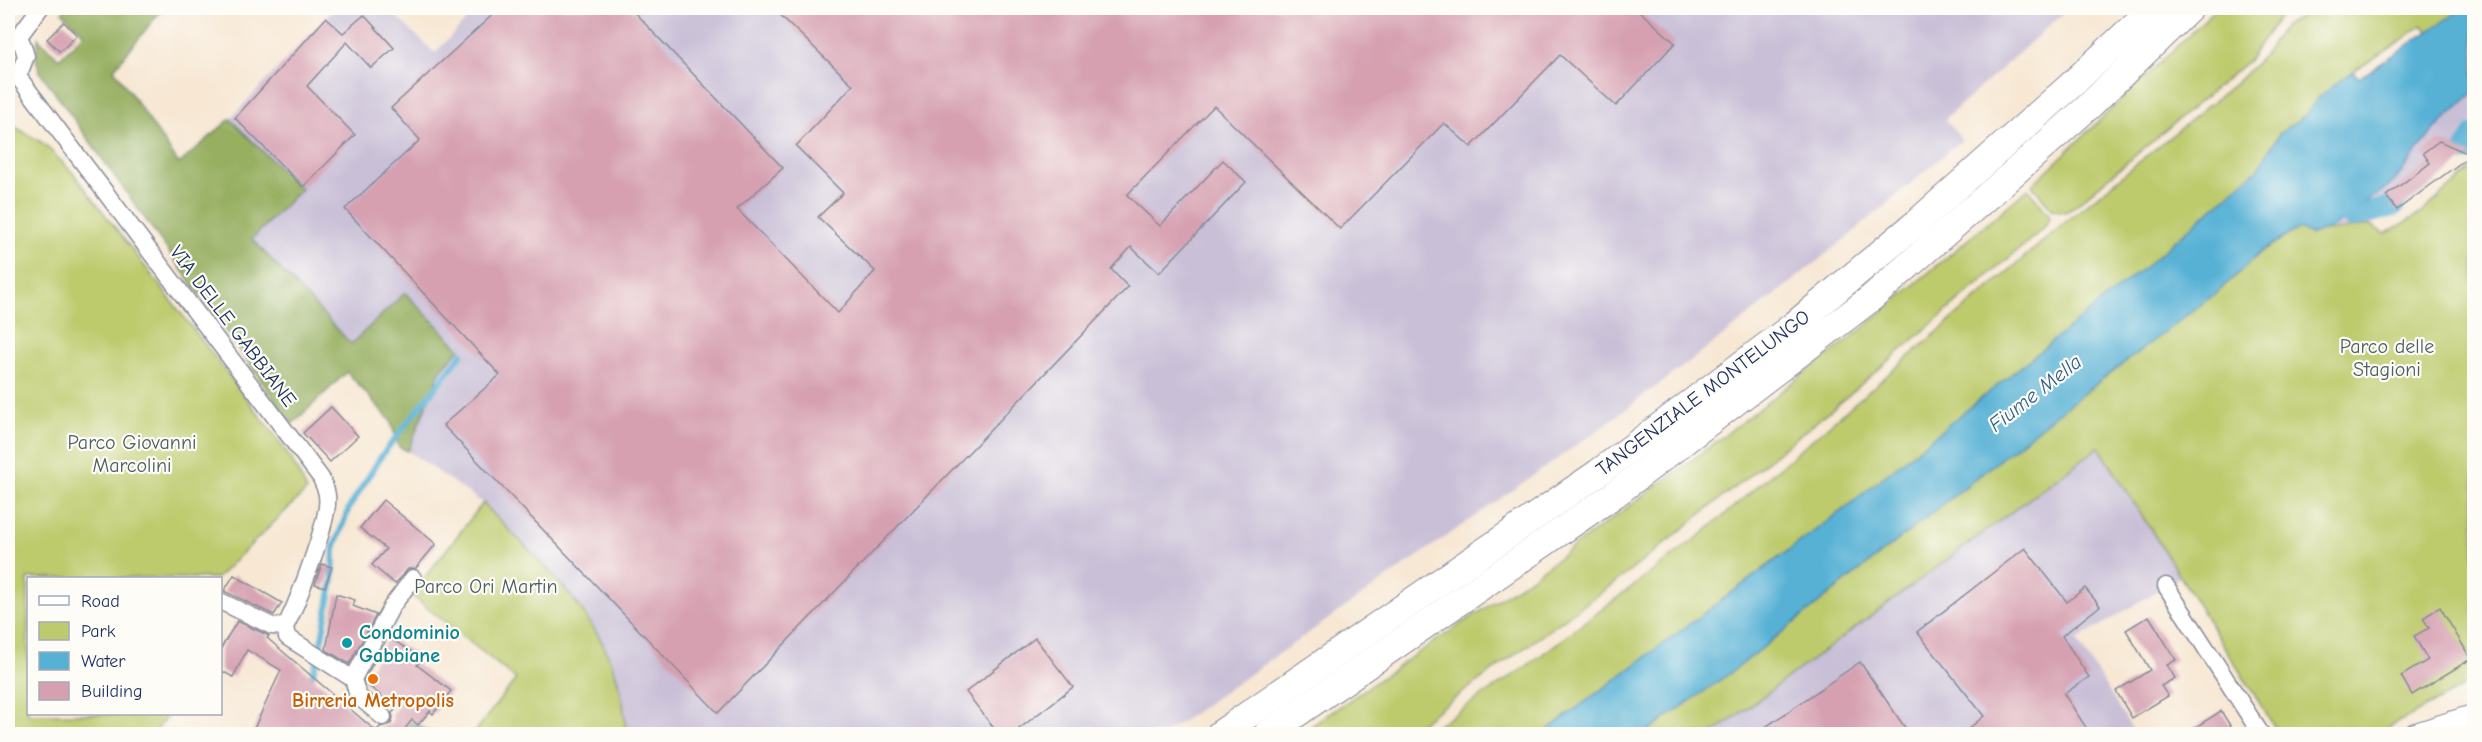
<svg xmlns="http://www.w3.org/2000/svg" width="2482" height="742" viewBox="0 0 2482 742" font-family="'Comic Neue',sans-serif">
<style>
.industrial{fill:#c9bfd7}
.green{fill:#bdcb6d;stroke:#6c7d66;stroke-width:1.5}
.forest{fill:#96af60;stroke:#586f5f;stroke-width:1.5}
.water{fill:#57b1d5;stroke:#39709a;stroke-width:1.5}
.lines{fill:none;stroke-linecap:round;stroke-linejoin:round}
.stream{stroke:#57b1d5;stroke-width:6}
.canal{stroke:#57b1d5;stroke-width:21}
.building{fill:#d6a0b1}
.minor-casing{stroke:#898b98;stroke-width:19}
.tertiary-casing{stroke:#898b98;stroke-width:23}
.trunk-casing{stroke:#898b98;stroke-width:29}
.minor{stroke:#fff;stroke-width:16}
.tertiary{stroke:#fff;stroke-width:21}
.trunk{stroke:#fff;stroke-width:27}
.culture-dot{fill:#0f9aa8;stroke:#fdfcf7;stroke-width:2}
.food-dot{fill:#e8710a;stroke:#fdfcf7;stroke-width:2}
.labels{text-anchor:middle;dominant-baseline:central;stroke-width:4.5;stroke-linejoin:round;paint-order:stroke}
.street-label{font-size:20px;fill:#1b2f5e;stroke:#fdfcf7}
.park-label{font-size:20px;fill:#4c5e62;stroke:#fdfcf7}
.culture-label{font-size:20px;font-weight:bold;fill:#0d838f;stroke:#fdfcf7;text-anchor:start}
.food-label{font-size:20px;font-weight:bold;fill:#c56008;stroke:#fdfcf7}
.water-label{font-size:21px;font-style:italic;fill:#305c88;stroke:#fdfcf7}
</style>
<rect width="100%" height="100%" fill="#fdfcf7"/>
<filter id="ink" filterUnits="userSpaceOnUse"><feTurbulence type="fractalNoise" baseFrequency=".0167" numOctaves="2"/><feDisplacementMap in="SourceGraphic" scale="12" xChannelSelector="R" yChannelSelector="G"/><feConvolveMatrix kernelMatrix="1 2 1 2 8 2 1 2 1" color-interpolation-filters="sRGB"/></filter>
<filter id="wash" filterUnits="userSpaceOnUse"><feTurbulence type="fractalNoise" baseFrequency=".008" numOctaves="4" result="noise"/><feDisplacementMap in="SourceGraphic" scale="24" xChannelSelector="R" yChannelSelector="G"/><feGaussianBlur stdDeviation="1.35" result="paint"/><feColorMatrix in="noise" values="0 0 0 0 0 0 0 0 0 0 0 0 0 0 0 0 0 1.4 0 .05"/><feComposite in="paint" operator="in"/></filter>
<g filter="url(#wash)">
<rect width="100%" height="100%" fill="#f7e7d3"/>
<g class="industrial">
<path d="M334,8H387L435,53L478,8H2069L1945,119L1962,140L1850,235L1718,340L1594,433L1164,734H626L623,703L612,660L588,616L483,503L408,451L440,371L460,349L405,293L351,345L252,239L301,189L230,119Z"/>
<path d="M2474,92V149L2471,155L2398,212L2370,225L2330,231V229L2394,182L2433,131Z"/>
<path d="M2099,447L2180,577L2077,640L2135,734H1712Z"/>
</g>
<g class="green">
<path d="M2217,8H2293L2278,18L2248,61L2071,209L2065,212L2052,209L2032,185Z"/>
<path d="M2322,8H2463L2429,32L2422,25L2394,46L2353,71L2315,102L2305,115L2279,134L2257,170L2146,266L1840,512L1542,734H1425L1524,668L1702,534L2068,220L2237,82L2265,54L2283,27L2310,11Z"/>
<path d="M8,44C15,47 16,53 16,60L8,68Z"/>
<path d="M8,123L43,143L74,174L273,433L291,459L307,490L217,578H28V714H168L154,734H8Z"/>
<path d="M2474,167V681L2377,734H2279L2099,447L1712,734H1643L1736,669L2063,409L2220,290L2263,250L2298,229L2325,231L2330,229V231L2370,225L2385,234L2420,214Z"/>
<path d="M2028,189L2050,216L2045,227L1837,405L1624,576L1405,734H1300L1419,652L1532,577L1695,458L1858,332Z"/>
<path d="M483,503C549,573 624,630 626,734H473L516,679L411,595Z"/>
<path d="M410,723L418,725L432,734H400Z"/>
</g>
<path class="forest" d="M66,8H163L114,69L179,164L230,119L301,189L252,239L351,344L405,293L460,349L440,371L408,451L399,447L390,420L347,372L292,424L40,72L36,59L38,38L59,59L84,34L62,12Z"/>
<path class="water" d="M2463,8H2474V92L2433,131L2394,182L2330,229L2310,235L2298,229L2263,250L2220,290L2063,409L1736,669L1643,734H1542L1840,512L2146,266L2257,170L2279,134L2305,115L2320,96L2353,71L2359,78Z"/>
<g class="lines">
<g class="stream">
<path d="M310,682L319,654L333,579L334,548L349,508L382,455L462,354"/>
<path d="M406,734L413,727L424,734"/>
</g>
<g class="canal">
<path d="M2464,152L2474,134"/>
<path d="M2325,197L2353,217L2394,206"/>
</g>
</g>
<g id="blocks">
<g class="building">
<path d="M500,8H630L783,168L737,209L838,313L875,271L818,217L843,193L796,146L853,85L773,8H1636L1675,43L1616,106L1560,55L1471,147L1444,123L1340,229L1214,106L1127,195L1160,226L1223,160L1246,182L1159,273L1131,247L1111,269L1128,287L718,713L443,425L500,375L345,209L420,140L391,108Z"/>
<path d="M364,15L394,48L371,68L347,42L307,86L355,135L303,187L235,118L326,18L343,33Z"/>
<path d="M64,22L77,35L60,52L47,39Z"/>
<path d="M2439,141L2471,155L2397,210L2386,196L2430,163L2423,153Z"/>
<path d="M331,407L358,436L330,462L303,433Z"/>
<path d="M383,500L436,544L416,568L408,569L395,584L372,565L386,549L360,528Z"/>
<path d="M2025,548L2067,602L2085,588L2100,606L2062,636L2089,677L2064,694L2091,735H1961L1984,716L1917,632Z"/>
<path d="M322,564L332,567L325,587L315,584Z"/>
<path d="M234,575L282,603L274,615L224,591Z"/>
<path d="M336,594L355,600L353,606L376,615L349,664L326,650Z"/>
<path d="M2440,607L2471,659L2412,695L2401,676L2428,660L2414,636L2429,628L2423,618Z"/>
<path d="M2149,616L2176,660L2167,665L2175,678L2161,686L2168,696L2132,718L2116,691L2150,670L2126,630Z"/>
<path d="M237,621L269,636L267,638L376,731L380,727L391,724L393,718L392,713L397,708L365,683L364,680L388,637L422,658L417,665L451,691L433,714L430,711L418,725L412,720L400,735H251L281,670L247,650L233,677L220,670V650Z"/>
<path d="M1035,638L1073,687L1011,735H999L966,692Z"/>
<path d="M1860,662L1910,735H1754Z"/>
<path d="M2221,711L2236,735H2183Z"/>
</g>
</g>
</g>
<g filter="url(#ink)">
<use href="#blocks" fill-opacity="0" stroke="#898b98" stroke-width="1.5"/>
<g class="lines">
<defs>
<g id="minor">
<path d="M8,35L22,43L26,56L21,69L8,77"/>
<path d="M17,39L40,8"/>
<path d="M16,74L321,478C323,484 327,490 327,496C331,516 296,607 285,627L287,637L353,679"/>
<path d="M2166,586L2261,734"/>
<path d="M220,601L272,626L285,627"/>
<path d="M383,717L358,696L353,679L392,606L413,578"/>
</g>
<path id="tertiary" d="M2414,734L2474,715"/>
<g id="trunk">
<path d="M1220,734L1598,473L1793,326L1913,226L2069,87L2153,8"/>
<path d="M1267,734L1615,494L1810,345L1870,299L2000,185L2088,107L2190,8"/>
</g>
</defs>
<use href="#minor" class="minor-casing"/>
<use href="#tertiary" class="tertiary-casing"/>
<use href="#trunk" class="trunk-casing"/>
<use href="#minor" class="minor"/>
<use href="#tertiary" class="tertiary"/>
<use href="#trunk" class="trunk"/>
</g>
</g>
<circle class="culture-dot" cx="347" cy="643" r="6"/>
<circle class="food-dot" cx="373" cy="679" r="6"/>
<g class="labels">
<g class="street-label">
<text transform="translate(233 326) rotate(53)">VIA DELLE GABBIANE</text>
<text transform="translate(1703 393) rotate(-37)">TANGENZIALE MONTELUNGO</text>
</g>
<g class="park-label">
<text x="2387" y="346">Parco delle<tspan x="2387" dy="23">Stagioni</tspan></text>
<text x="132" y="442">Parco Giovanni<tspan x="132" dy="23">Marcolini</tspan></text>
<text x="486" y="586">Parco Ori Martin</text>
</g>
<g class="culture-label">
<text x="359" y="632">Condominio<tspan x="359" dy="23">Gabbiane</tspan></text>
</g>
<g class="food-label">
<text x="373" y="700">Birreria Metropolis</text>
</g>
<g class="water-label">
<text transform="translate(2035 393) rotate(-38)">Fiume Mella</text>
</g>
</g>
<rect width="2482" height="742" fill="none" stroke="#fdfcf7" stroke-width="30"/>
<rect x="27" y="577" width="195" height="138" fill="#fdfcf7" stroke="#a3aaba" stroke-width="1.5"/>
<rect x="39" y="596" width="30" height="9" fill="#ffffff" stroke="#a3aaba" stroke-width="1.5"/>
<text x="81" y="607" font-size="18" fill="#1b2f5e">Road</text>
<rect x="39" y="622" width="30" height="18" fill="#bdcb6d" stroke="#a3aaba" stroke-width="1.5"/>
<text x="81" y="637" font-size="18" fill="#1b2f5e">Park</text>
<rect x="39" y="652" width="30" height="18" fill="#57b1d5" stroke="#a3aaba" stroke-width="1.5"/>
<text x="81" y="667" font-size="18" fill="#1b2f5e">Water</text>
<rect x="39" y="682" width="30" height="18" fill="#d6a0b1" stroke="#a3aaba" stroke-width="1.5"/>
<text x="81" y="697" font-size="18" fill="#1b2f5e">Building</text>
</svg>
